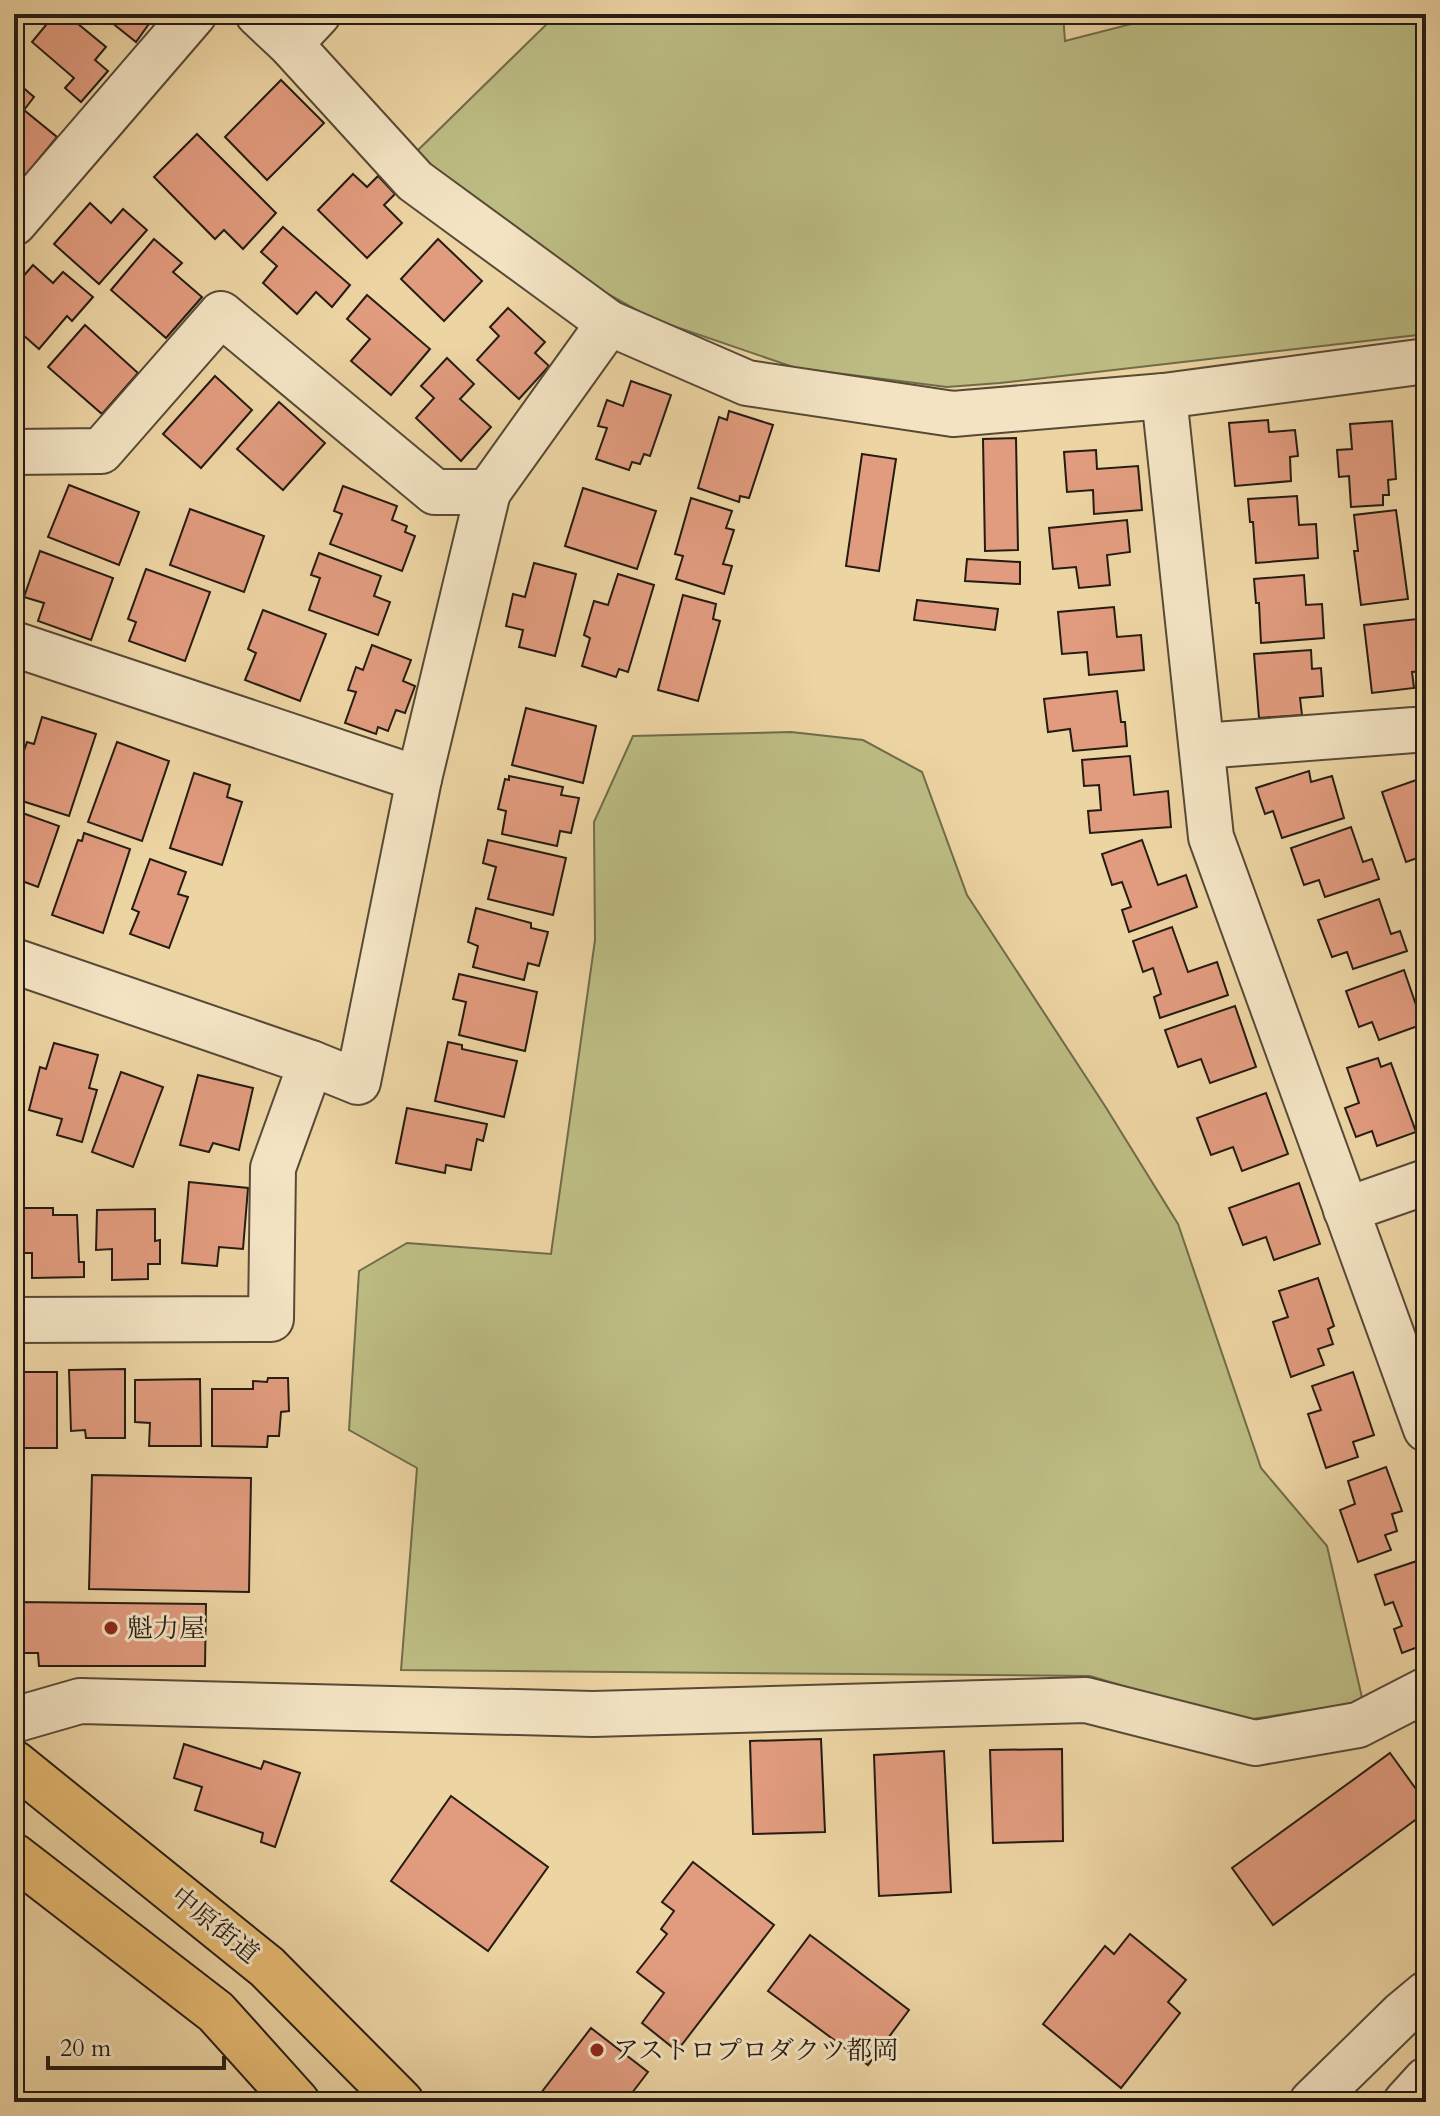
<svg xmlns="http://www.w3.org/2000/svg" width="1440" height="2116" viewBox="0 0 1440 2116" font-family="Cardo,'Noto Serif JP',serif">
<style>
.green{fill:#bcbc83;stroke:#706c4a;stroke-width:2}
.building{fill:#e19b7e;stroke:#251c12;stroke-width:2}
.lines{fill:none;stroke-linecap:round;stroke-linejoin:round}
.pedestrian-casing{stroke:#574a36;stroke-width:48}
.minor-casing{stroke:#574a36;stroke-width:48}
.primary-casing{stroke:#251c12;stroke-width:48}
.pedestrian{stroke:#f3e3c3;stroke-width:44}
.minor{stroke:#f3e3c3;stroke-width:44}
.primary{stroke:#e6ba72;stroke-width:44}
.poi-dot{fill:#8f2418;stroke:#f3e3c3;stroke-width:3}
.labels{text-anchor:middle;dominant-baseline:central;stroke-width:6;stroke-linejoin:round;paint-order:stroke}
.poi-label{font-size:26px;fill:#251c12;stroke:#f3e3c3;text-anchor:start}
.street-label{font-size:26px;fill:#251c12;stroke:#f3e3c3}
</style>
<rect width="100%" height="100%" fill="#edd4a3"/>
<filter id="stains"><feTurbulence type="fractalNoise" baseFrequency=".0025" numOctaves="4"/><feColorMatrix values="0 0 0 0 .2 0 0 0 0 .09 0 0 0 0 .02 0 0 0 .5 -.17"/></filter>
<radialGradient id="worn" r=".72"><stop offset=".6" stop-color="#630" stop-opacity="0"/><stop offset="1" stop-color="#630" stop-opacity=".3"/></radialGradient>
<g class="green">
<path d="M557,14H1063L1065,41L1170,14H1426V334L1000,383L947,387L796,368L653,319L542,257L413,155Z"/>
<path d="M791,732L863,740L922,772L967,895L1105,1106L1178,1224L1261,1468L1327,1546L1363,1702L1239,1721L1090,1676L401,1670L417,1468L349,1430L359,1271L407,1243L551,1254L595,940L594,822L633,736Z"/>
</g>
<g class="building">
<path d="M55,14H66L106,47L95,60L108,71L81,102L65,88L74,78L32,42Z"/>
<path d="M113,14H156L136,42L111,22L115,16Z"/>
<path d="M14,80L34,97L24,110L57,137L24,177L14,168Z"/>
<path d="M281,80L324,123L267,180L225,137Z"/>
<path d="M197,134L276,213L243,249L224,230L215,239L154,177Z"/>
<path d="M353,174L367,187L378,176L395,194L384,205L402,223L367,258L318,210Z"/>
<path d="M90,203L111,223L123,209L147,230L99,284L54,244Z"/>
<path d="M283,227L350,285L332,307L316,292L297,314L263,283L277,266L261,252Z"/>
<path d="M154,239L182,263L173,272L202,297L166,338L111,290Z"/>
<path d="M438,239L482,281L444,321L401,279Z"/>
<path d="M33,265L53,283L63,272L93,297L72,321L67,316L39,349L14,327V287Z"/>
<path d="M367,295L430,349L391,395L351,361L370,339L347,319Z"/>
<path d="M508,308L545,342L535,353L549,366L519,399L477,360L499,336L490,327Z"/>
<path d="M85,325L138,373L102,414L48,367Z"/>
<path d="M447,358L474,384L460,399L491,427L461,461L416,418L434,398L421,386Z"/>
<path d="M215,376L252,410L201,468L163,434Z"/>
<path d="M631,381L671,395L650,456L644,454L640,464L632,462L629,470L596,459L607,428L598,426L607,400L623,406Z"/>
<path d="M279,402L325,443L283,490L237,449Z"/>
<path d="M729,411L773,425L749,498L740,496L739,502L698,488L719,417L727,420Z"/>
<path d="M1268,420L1269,432L1295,430L1298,456L1290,457L1291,481L1235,486L1229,423Z"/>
<path d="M1392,421L1396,479L1388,480L1389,495H1383V505L1351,507L1349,476L1339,477L1337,450L1352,449L1350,424Z"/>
<path d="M1016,438L1018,550L985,551L983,439Z"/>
<path d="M1426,438V466H1421L1419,439Z"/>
<path d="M1096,450L1097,469L1138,466L1142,510L1094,514L1093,490L1067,492L1064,452Z"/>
<path d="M862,454L896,459L879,571L846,566Z"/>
<path d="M69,485L139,512L119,565L48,537Z"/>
<path d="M343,486L397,506L392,520L407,526L405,532L415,536L402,571L330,544L342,514L334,511Z"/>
<path d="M583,488L656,511L637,569L565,546Z"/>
<path d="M1297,496L1299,525L1316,524L1318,558L1256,563L1253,522H1250L1248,499Z"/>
<path d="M691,498L732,511L726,528L734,530L723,564L732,566L724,594L676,579L683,556L675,554Z"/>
<path d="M190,509L264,536L244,592L170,565Z"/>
<path d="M1396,510L1408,599L1361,605L1354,551H1358L1354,515Z"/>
<path d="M1127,520L1130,552L1107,555L1110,585L1079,588L1076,567L1053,569L1049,528Z"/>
<path d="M40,551L113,578L91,640L38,621L44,603L24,597Z"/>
<path d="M319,553L381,576L374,596L390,602L378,635L309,610L320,578L311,575Z"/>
<path d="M967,559L1020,562V584L965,581Z"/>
<path d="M534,563L576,574L555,656L519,647L523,630L506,626L513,594L525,597Z"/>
<path d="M146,569L210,592L185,661L129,641L136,622L128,619Z"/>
<path d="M618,574L654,585L628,672L619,669L616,677L582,666L590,638L584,635L594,601L608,605Z"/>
<path d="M1304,575L1306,605L1322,604L1324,638L1261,643L1259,603H1256L1254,579Z"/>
<path d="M683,595L716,604L713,619L720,621L698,701L658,690Z"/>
<path d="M917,600L998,609L995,630L914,620Z"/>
<path d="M1114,607L1117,637L1141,635L1144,670L1089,675L1087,652L1062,654L1058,612Z"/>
<path d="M263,610L326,634L300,701L245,680L256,653L248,649Z"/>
<path d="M1426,618V653L1421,654L1424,671L1412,672L1414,688L1372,693L1364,625Z"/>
<path d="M372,645L411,660L403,681L415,686L405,713L396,710L388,731L378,727L376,734L345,723L356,692L348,690L356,667L363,670Z"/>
<path d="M1311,650L1312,669L1321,668L1323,696L1300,698L1302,715L1259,718L1254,654Z"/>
<path d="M1117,691L1121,722H1125L1127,746L1073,751L1070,729L1048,732L1044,699Z"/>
<path d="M526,708L596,726L583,783L512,765Z"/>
<path d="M42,717L96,734L69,816L16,799L23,776L16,774L27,742L34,744Z"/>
<path d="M117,742L169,761L142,841L88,822Z"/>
<path d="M1130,756L1134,795L1168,791L1171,827L1090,833L1088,811L1101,810L1099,785L1084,786L1082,760Z"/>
<path d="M1309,771L1311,782L1332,776L1344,818L1282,838L1273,811L1265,814L1256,788Z"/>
<path d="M194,773L230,785L227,797L242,802L222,865L170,848Z"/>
<path d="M509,776L563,787L561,795L579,798L571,833L560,831L557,846L502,834L506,811L498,809L505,779L509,780Z"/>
<path d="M1419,779L1424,793L1426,792V855L1406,862L1382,792Z"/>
<path d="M14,810L59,826L38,887L14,878Z"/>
<path d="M1351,827L1363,862L1372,859L1379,879L1325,897L1319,880L1304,885L1291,848Z"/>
<path d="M84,833L130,849L103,933L52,915L78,840L82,841Z"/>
<path d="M488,840L566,858L553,915L488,899L496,867L483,863Z"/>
<path d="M1142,840L1158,885L1186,875L1197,907L1129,932L1122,910L1131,907L1122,882L1112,885L1102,854Z"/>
<path d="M150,859L186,872L178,894L188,897L169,948L130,934L139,912L132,909Z"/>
<path d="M1379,899L1391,934L1400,931L1407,951L1353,969L1347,952L1332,957L1318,920Z"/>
<path d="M476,908L531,923V928L548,932L539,966L528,963L524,980L473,967L478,946L468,942Z"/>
<path d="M1172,927L1188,972L1217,962L1228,995L1160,1018L1154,997L1161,994L1153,968L1143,972L1133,941Z"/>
<path d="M1404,970L1416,1005L1426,1001V1023L1379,1040L1372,1022L1359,1027L1346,991Z"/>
<path d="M459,974L537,992L525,1051L459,1035L466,1002L453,999Z"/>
<path d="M1235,1006L1256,1067L1210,1083L1201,1059L1178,1067L1165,1030Z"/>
<path d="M14,1029L22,1032L17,1046L24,1048L14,1078Z"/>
<path d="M448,1042L462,1045V1049L517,1061L504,1117L435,1101Z"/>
<path d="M54,1043L98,1055L89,1088L97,1090L82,1142L57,1135L62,1119L29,1110L40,1067L46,1069Z"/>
<path d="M1378,1058L1381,1067L1391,1063L1416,1132L1377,1146L1372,1131L1356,1137L1345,1108L1359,1103L1347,1068Z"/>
<path d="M121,1072L163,1087L133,1167L92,1152Z"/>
<path d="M198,1075L253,1088L239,1150L213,1143L209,1152L180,1145Z"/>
<path d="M1266,1093L1288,1154L1242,1171L1233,1147L1211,1155L1197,1118Z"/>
<path d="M407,1108L487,1124L483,1141L477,1139L471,1170L446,1165L445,1173L396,1163Z"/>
<path d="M189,1182L248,1188L243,1249L219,1247L217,1266L182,1263Z"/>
<path d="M1299,1183L1320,1244L1274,1260L1266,1237L1243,1245L1229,1208Z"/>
<path d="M14,1208H53V1215H77L79,1262H84V1277L32,1278V1253H14Z"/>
<path d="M155,1209V1241L160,1240V1264H148V1279L112,1280V1249L96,1250L97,1210Z"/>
<path d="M1318,1278L1334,1326L1328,1329L1333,1344L1318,1349L1324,1365L1291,1377L1273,1322L1288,1317L1279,1291Z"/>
<path d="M125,1369V1438H86L85,1430L71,1431L69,1370Z"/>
<rect x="14" y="1372" width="43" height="76"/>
<path d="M1353,1372L1374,1435L1353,1442L1358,1457L1326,1468L1308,1414L1321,1410L1312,1386Z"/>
<path d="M268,1378H288L289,1411L281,1412L279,1436H268L267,1447L212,1446V1389H253V1381L267,1382Z"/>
<path d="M200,1379L201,1446H149L150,1423L135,1422V1380Z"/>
<path d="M1386,1467L1402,1511L1392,1514L1397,1531L1385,1535L1391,1550L1358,1562L1340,1510L1355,1504L1348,1481Z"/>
<path d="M92,1475L251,1478L249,1592L89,1589Z"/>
<path d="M1426,1558V1644L1402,1653L1394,1629L1402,1626L1393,1602L1385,1605L1375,1575Z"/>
<path d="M16,1602L206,1604L205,1666H39L38,1653H16Z"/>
<path d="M821,1739L825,1832L753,1834L750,1741Z"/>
<path d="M184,1744L261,1769L264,1761L300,1773L275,1847L261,1842L263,1833L195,1810L202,1787L174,1778Z"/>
<path d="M1062,1749L1063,1841L993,1843L990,1750Z"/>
<path d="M944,1751L951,1892L879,1896L874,1755Z"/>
<path d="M1390,1753L1426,1803V1812L1273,1925L1232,1868Z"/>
<path d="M451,1796L548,1867L488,1951L391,1881Z"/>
<path d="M693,1862L774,1925L677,2051L642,2023L664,1993L637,1972L667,1934L661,1929L674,1911L662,1902Z"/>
<path d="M1130,1934L1186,1980L1168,2002L1180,2013L1121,2088L1043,2024L1105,1946L1114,1954Z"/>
<path d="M810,1935L909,2010L868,2065L768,1991Z"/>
<path d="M591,2028L648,2072L625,2102H534Z"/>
</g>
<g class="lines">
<defs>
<path id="pedestrian" d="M1312,2102L1402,2014L1426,1994"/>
<g id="minor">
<path d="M258,14L290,44L415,181L609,323L747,383L953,414L1164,396L1426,361"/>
<path d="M290,44L318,14"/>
<path d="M14,223L194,14"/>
<path d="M1164,396L1211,837L1426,1429"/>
<path d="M14,452L101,451L221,314L435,492H488L609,323"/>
<path d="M14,644L419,779L358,1082L311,1063"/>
<path d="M1202,746L1414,730"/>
<path d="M419,779L488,492"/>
<path d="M14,961L311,1063L273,1168L271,1319L14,1320"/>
<path d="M1346,1210L1426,1182"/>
<path d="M14,1720L80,1701L593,1714L1086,1700L1255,1743L1358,1725L1426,1690"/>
<path d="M1406,2102L1426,2080"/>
</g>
<g id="primary">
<path d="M14,1763L267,1967L401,2102"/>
<path d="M14,1856L216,2012L297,2102"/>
</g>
</defs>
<use href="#pedestrian" class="pedestrian-casing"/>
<use href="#minor" class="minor-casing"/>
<use href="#primary" class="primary-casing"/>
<use href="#pedestrian" class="pedestrian"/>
<use href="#minor" class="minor"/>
<use href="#primary" class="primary"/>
</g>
<g class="poi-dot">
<circle cx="111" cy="1628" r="8"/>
<circle cx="597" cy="2050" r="8"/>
</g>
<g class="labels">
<g class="poi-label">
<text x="127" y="1628">魁力屋</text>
<text x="613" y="2050">アストロプロダクツ都岡</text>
</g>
<g class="street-label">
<text transform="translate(215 1925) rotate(39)">中原街道</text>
</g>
</g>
<rect width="1440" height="2116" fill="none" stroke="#edd4a3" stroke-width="48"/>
<rect x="16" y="16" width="1408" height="2084" fill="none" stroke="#251c12" stroke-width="4"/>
<rect x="24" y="24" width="1392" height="2068" fill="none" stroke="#251c12" stroke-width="2"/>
<path d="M48 2056v12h176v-12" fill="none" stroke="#251c12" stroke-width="4"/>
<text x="60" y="2056" font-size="24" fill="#251c12" stroke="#f3e3c3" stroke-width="6" paint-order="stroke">20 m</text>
<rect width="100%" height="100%" filter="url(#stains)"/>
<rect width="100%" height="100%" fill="url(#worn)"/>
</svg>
